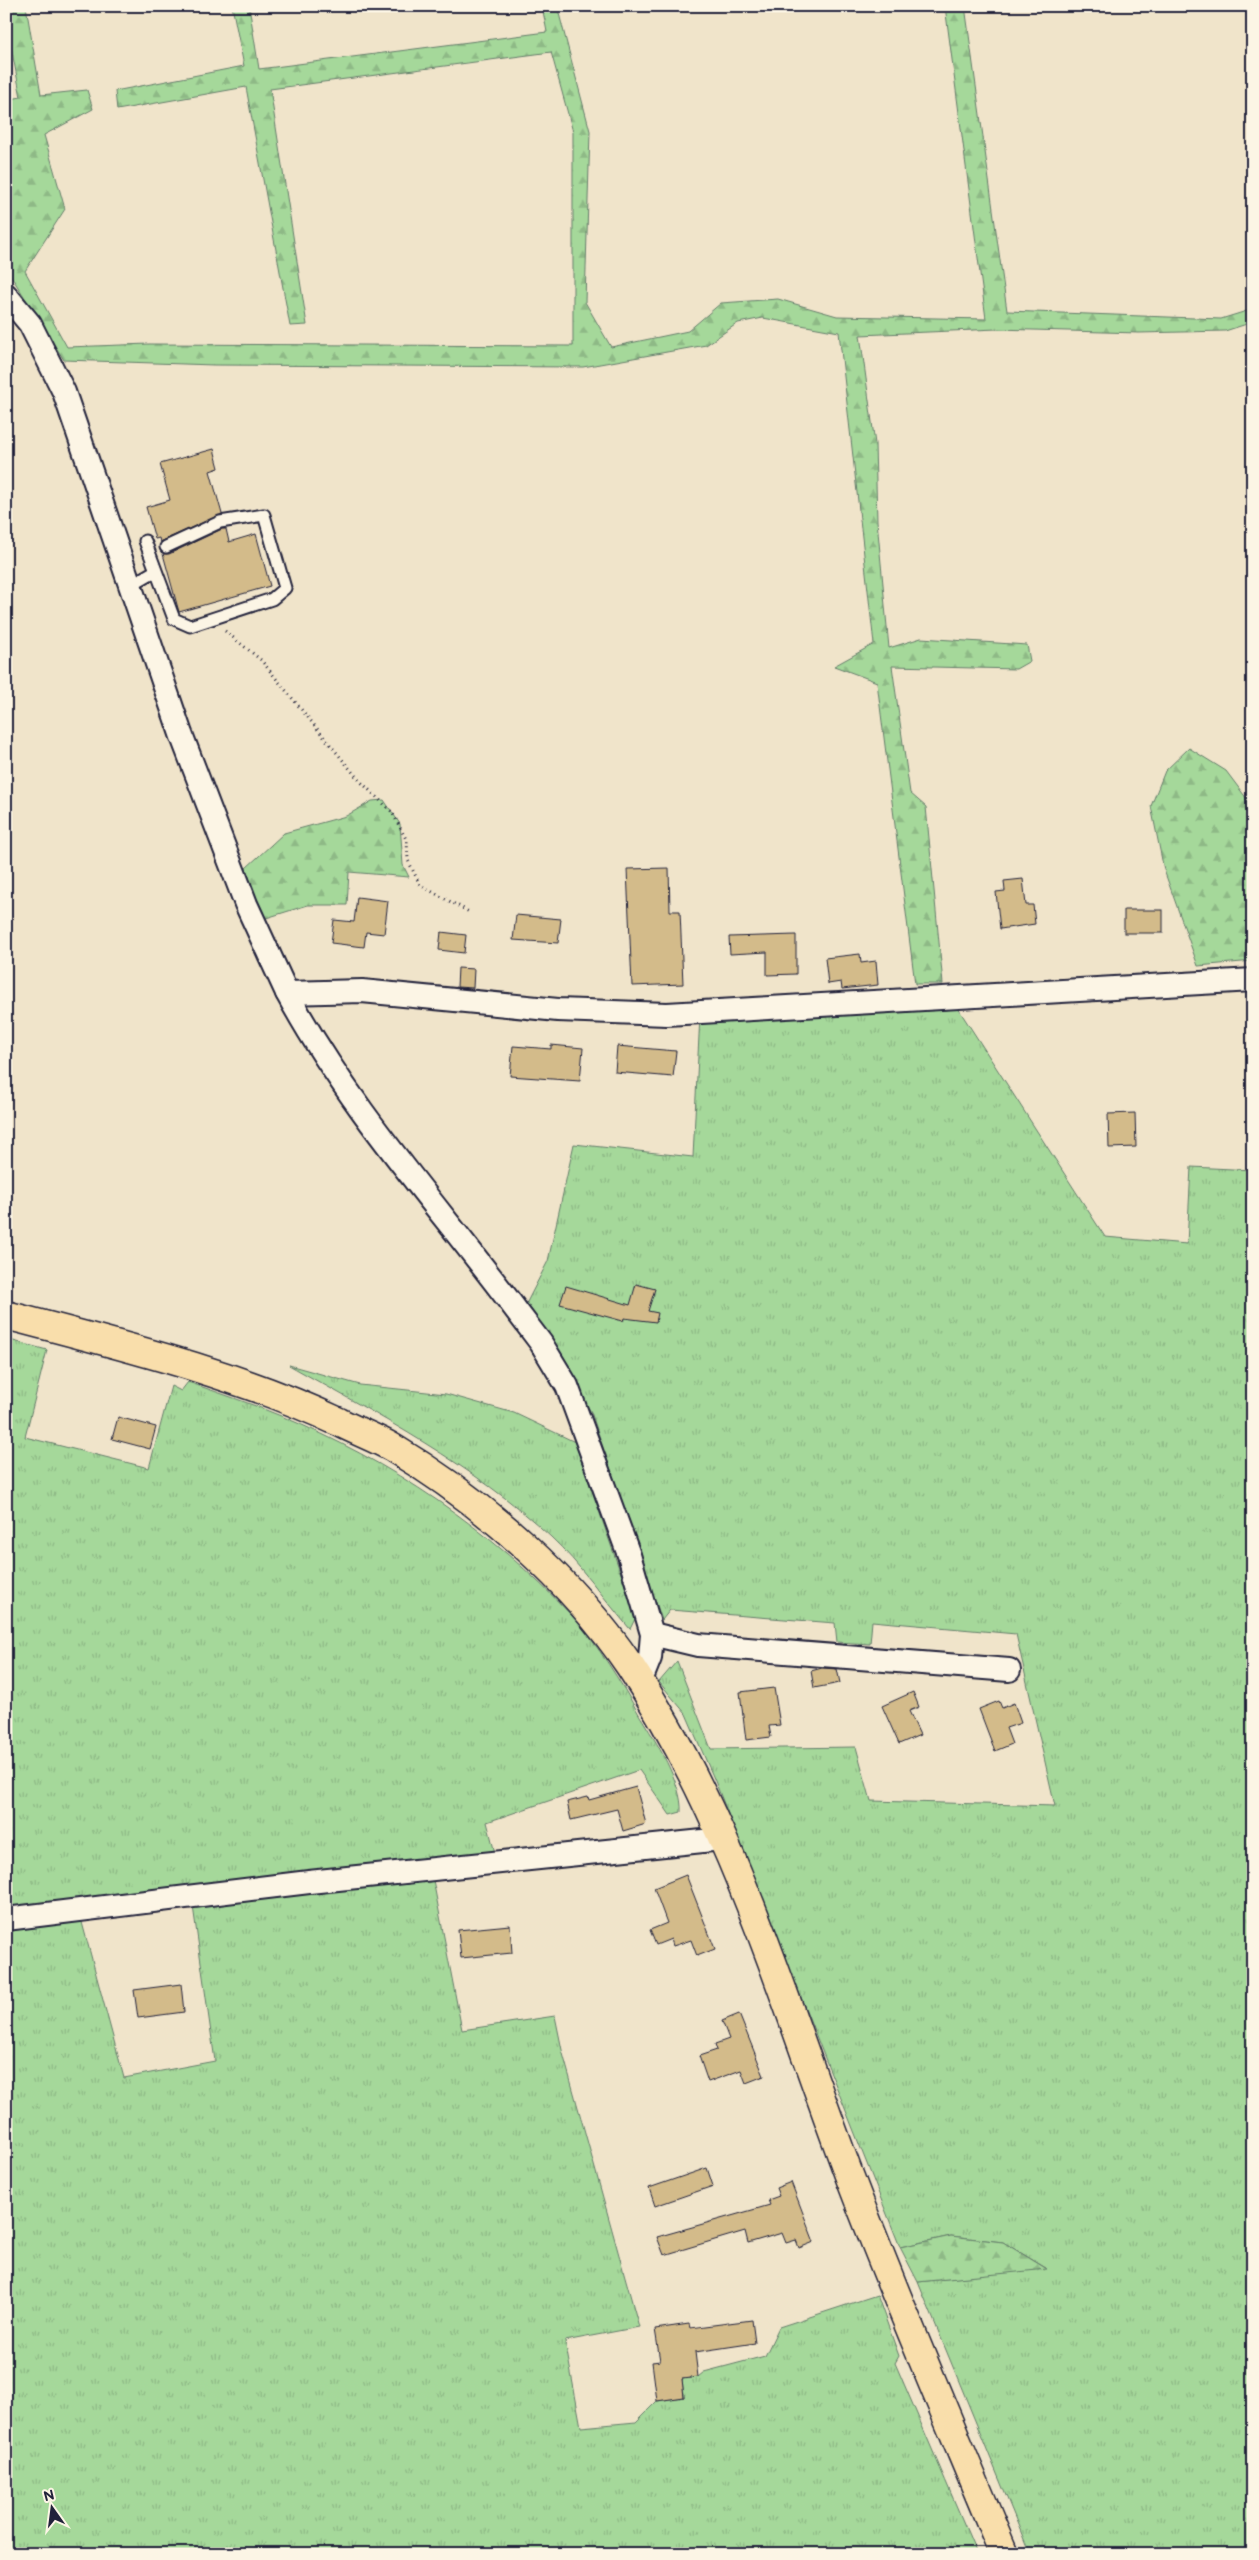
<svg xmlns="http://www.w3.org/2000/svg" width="1259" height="2560" viewBox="0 0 1259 2560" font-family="'Balsamiq Sans',sans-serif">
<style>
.grass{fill:url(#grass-tufts);stroke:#647d6a}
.forest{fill:url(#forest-firs);stroke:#647d6a}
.building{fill:#d3bb8a;stroke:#22223b}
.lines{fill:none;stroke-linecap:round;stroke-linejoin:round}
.lane-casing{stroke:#22223b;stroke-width:15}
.street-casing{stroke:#22223b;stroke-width:26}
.highway-casing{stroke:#22223b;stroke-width:31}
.path{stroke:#22223b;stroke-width:3;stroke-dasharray:1 4;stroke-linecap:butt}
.lane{stroke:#fcf5e5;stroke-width:11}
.street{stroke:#fcf5e5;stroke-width:22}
.highway{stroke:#f9deab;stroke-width:28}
</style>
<defs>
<pattern id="grass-tufts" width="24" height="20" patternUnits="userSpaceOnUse" patternTransform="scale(1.25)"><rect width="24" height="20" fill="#a5d89a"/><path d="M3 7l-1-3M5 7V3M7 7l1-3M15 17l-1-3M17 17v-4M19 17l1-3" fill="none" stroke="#8eb986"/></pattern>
<pattern id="forest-firs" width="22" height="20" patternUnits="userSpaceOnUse" patternTransform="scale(1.25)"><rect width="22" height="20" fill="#a5d89a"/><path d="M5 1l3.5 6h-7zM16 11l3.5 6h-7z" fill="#8eb986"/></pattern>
</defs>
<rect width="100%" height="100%" fill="#f0e4ca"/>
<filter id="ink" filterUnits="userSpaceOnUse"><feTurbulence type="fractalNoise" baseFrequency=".02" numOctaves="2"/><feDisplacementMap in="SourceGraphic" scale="10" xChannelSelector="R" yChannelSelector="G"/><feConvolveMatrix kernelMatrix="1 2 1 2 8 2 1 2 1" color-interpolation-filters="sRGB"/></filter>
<g filter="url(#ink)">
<g class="grass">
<path d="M954,1002L1105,1237L1187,1244L1191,1167L1253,1170V2554H1030L918,2282L1046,2268L1003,2242L951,2236L900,2247L715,1781L686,1714L659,1682L677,1661L711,1749L856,1747L871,1801L1055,1806L1016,1634L872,1621L870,1644L837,1642L835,1623L670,1610L662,1620L591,1412L526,1304L548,1261L574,1144L693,1157L700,1015Z"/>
<path d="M6,1339L47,1350L25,1437L149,1468L171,1386L181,1391L188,1382C219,1393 250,1403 281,1416C389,1460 492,1530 572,1616C599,1646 620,1681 640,1716C655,1740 683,1784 681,1812L670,1815L639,1770L487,1822L496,1857L6,1908Z"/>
<path d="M289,1365L360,1385L446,1394L514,1413L575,1442L636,1617L630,1629C605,1600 579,1563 551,1537C474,1465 379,1416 289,1365Z"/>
<path d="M433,1880L462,2030L555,2016L562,2050L639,2327L565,2341L581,2427L636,2422L657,2401L684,2397L682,2379L698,2377L704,2372L765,2356L779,2327L877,2295L899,2356L895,2363L977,2554H6V1925L80,1915L124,2078L215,2061L193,1906Z"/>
</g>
<g class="forest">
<path d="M6,6H26L41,95L87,90L93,109L44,135L65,209L25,271L67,347L149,344L573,346V132L551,52L270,89L307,325L290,326L246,87L117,110L115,91L244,66L232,6H249L259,69L547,32L542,6H557L590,131L585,302L611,347L688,331L721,303L778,299L837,316L986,319L945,6H965L1007,311L1221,319L1253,309V322L1225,331L1139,333L997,329L860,335L875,444L877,521L889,648L921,638L1027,645L1030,661L1016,669L892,666L910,793L926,807L943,984H915L877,682L834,666L874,644L839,332L763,318L738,323L706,345L583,367L214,365L64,360L6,268V100L21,97L6,22Z"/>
<path d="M1189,748L1226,771L1253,807V961L1198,966L1164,870L1151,806L1165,771Z"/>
<path d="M384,800L400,824L403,865L409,877L349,872L347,905H308L263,919L246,868L284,833L346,816L372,801Z"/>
<path d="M951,2236L1003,2242L1047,2269L918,2282L900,2247Z"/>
</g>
<g class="building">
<path d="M214,449L219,468L210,471L222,514L160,542L159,538L155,539L146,507L170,500L160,464Z"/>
<path d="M222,529H226L229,542L256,534L270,586L179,612L163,554H169Z"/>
<path d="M669,868L670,911H680L683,984L632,986L627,869Z"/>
<path d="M1023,879L1026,905H1033L1035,924L1000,929L996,892L1005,891L1004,881Z"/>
<path d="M357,897L388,901L384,934L366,932L364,947L331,943L334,920L354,922Z"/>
<rect x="1124" y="910" width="39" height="23"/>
<path d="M516,915L561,919L558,943L513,940Z"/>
<path d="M441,932L466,935L464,953L439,950Z"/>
<path d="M796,935V974L767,975V952L730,954L729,937Z"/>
<path d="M860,954L861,963L876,961L878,985L842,989L841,982L828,984L825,958Z"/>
<path d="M458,968L474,969L473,988L457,987Z"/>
<path d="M551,1045L583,1048L580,1081L510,1076L513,1046L551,1049Z"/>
<path d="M617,1046L676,1051L673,1077L615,1072Z"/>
<path d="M1135,1113L1136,1147L1109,1148L1108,1114Z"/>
<path d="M636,1284L655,1289L648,1311L658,1313L656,1322L624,1318L623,1321L560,1304L566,1286L630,1305Z"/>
<path d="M118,1417L156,1427L150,1449L112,1439Z"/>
<path d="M822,1668L837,1669L840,1683L814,1688L811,1671Z"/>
<path d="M774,1688L780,1725L769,1726L771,1737L746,1740L740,1692Z"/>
<path d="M913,1692L919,1707L909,1711L920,1735L899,1744L882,1706Z"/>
<path d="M999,1701L1002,1708L1014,1703L1021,1723L1006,1728L1012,1744L995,1751L979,1709Z"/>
<path d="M636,1787L646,1824L623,1831L617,1809L571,1820L567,1802L588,1797L589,1800Z"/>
<path d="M686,1875L715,1949L697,1956L691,1940L673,1946L671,1939L656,1945L650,1930L667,1923L654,1888Z"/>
<path d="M510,1925L512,1953L461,1958L458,1930Z"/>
<path d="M181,1984L184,2012L138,2018L134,1990Z"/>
<path d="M739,2014L764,2076L746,2083L741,2070L708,2082L699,2056L717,2050L715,2044L729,2039L722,2021Z"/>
<path d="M707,2168L713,2186L655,2206L649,2188Z"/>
<path d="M791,2182L814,2242L799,2248L796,2240L786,2243L782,2233L748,2243L745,2231L664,2255L657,2237L770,2205L768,2200L779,2196L776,2188Z"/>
<path d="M752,2320L755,2343L695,2352L698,2377L682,2379L684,2397L657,2401L652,2362L660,2361L655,2329L689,2324L690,2328Z"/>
</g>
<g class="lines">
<defs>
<g id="lane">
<path d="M145,541L174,619L190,626L272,599L285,588L264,515L220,522L166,547"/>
<path d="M129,586L155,571"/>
</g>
<g id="street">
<path d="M6,295L30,324L64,392L181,734L246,904L287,993L362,991L558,1010L667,1014L1253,980"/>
<path d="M287,993C350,1110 440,1208 519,1314L541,1343L567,1386L629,1555L652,1634L650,1658L640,1683"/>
<path d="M652,1634L698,1645L1009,1670"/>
<path d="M6,1919L309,1882L722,1839"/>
</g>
<path id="highway" d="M6,1315C119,1345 233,1372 339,1422C356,1431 376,1438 393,1448C482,1501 572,1580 630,1666C733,1821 784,2002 849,2175C897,2302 952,2428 1004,2554"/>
</defs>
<use href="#lane" class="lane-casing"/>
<use href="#street" class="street-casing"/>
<use href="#highway" class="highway-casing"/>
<path class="path" d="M225,631L261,660L359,780L392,812L407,841L408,860L420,885L471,913"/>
<use href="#lane" class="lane"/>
<use href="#street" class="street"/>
<use href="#highway" class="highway"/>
</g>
</g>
<rect width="1259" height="2560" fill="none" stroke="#fcf5e5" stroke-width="25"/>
<rect x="12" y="12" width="1234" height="2535" fill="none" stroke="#22223b" stroke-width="2" filter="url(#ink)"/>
<g transform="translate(52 2508) rotate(346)" stroke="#fcf5e5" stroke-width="4" paint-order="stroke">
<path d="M0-4L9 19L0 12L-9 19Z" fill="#22223b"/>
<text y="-8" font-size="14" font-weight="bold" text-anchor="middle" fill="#22223b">N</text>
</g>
</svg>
